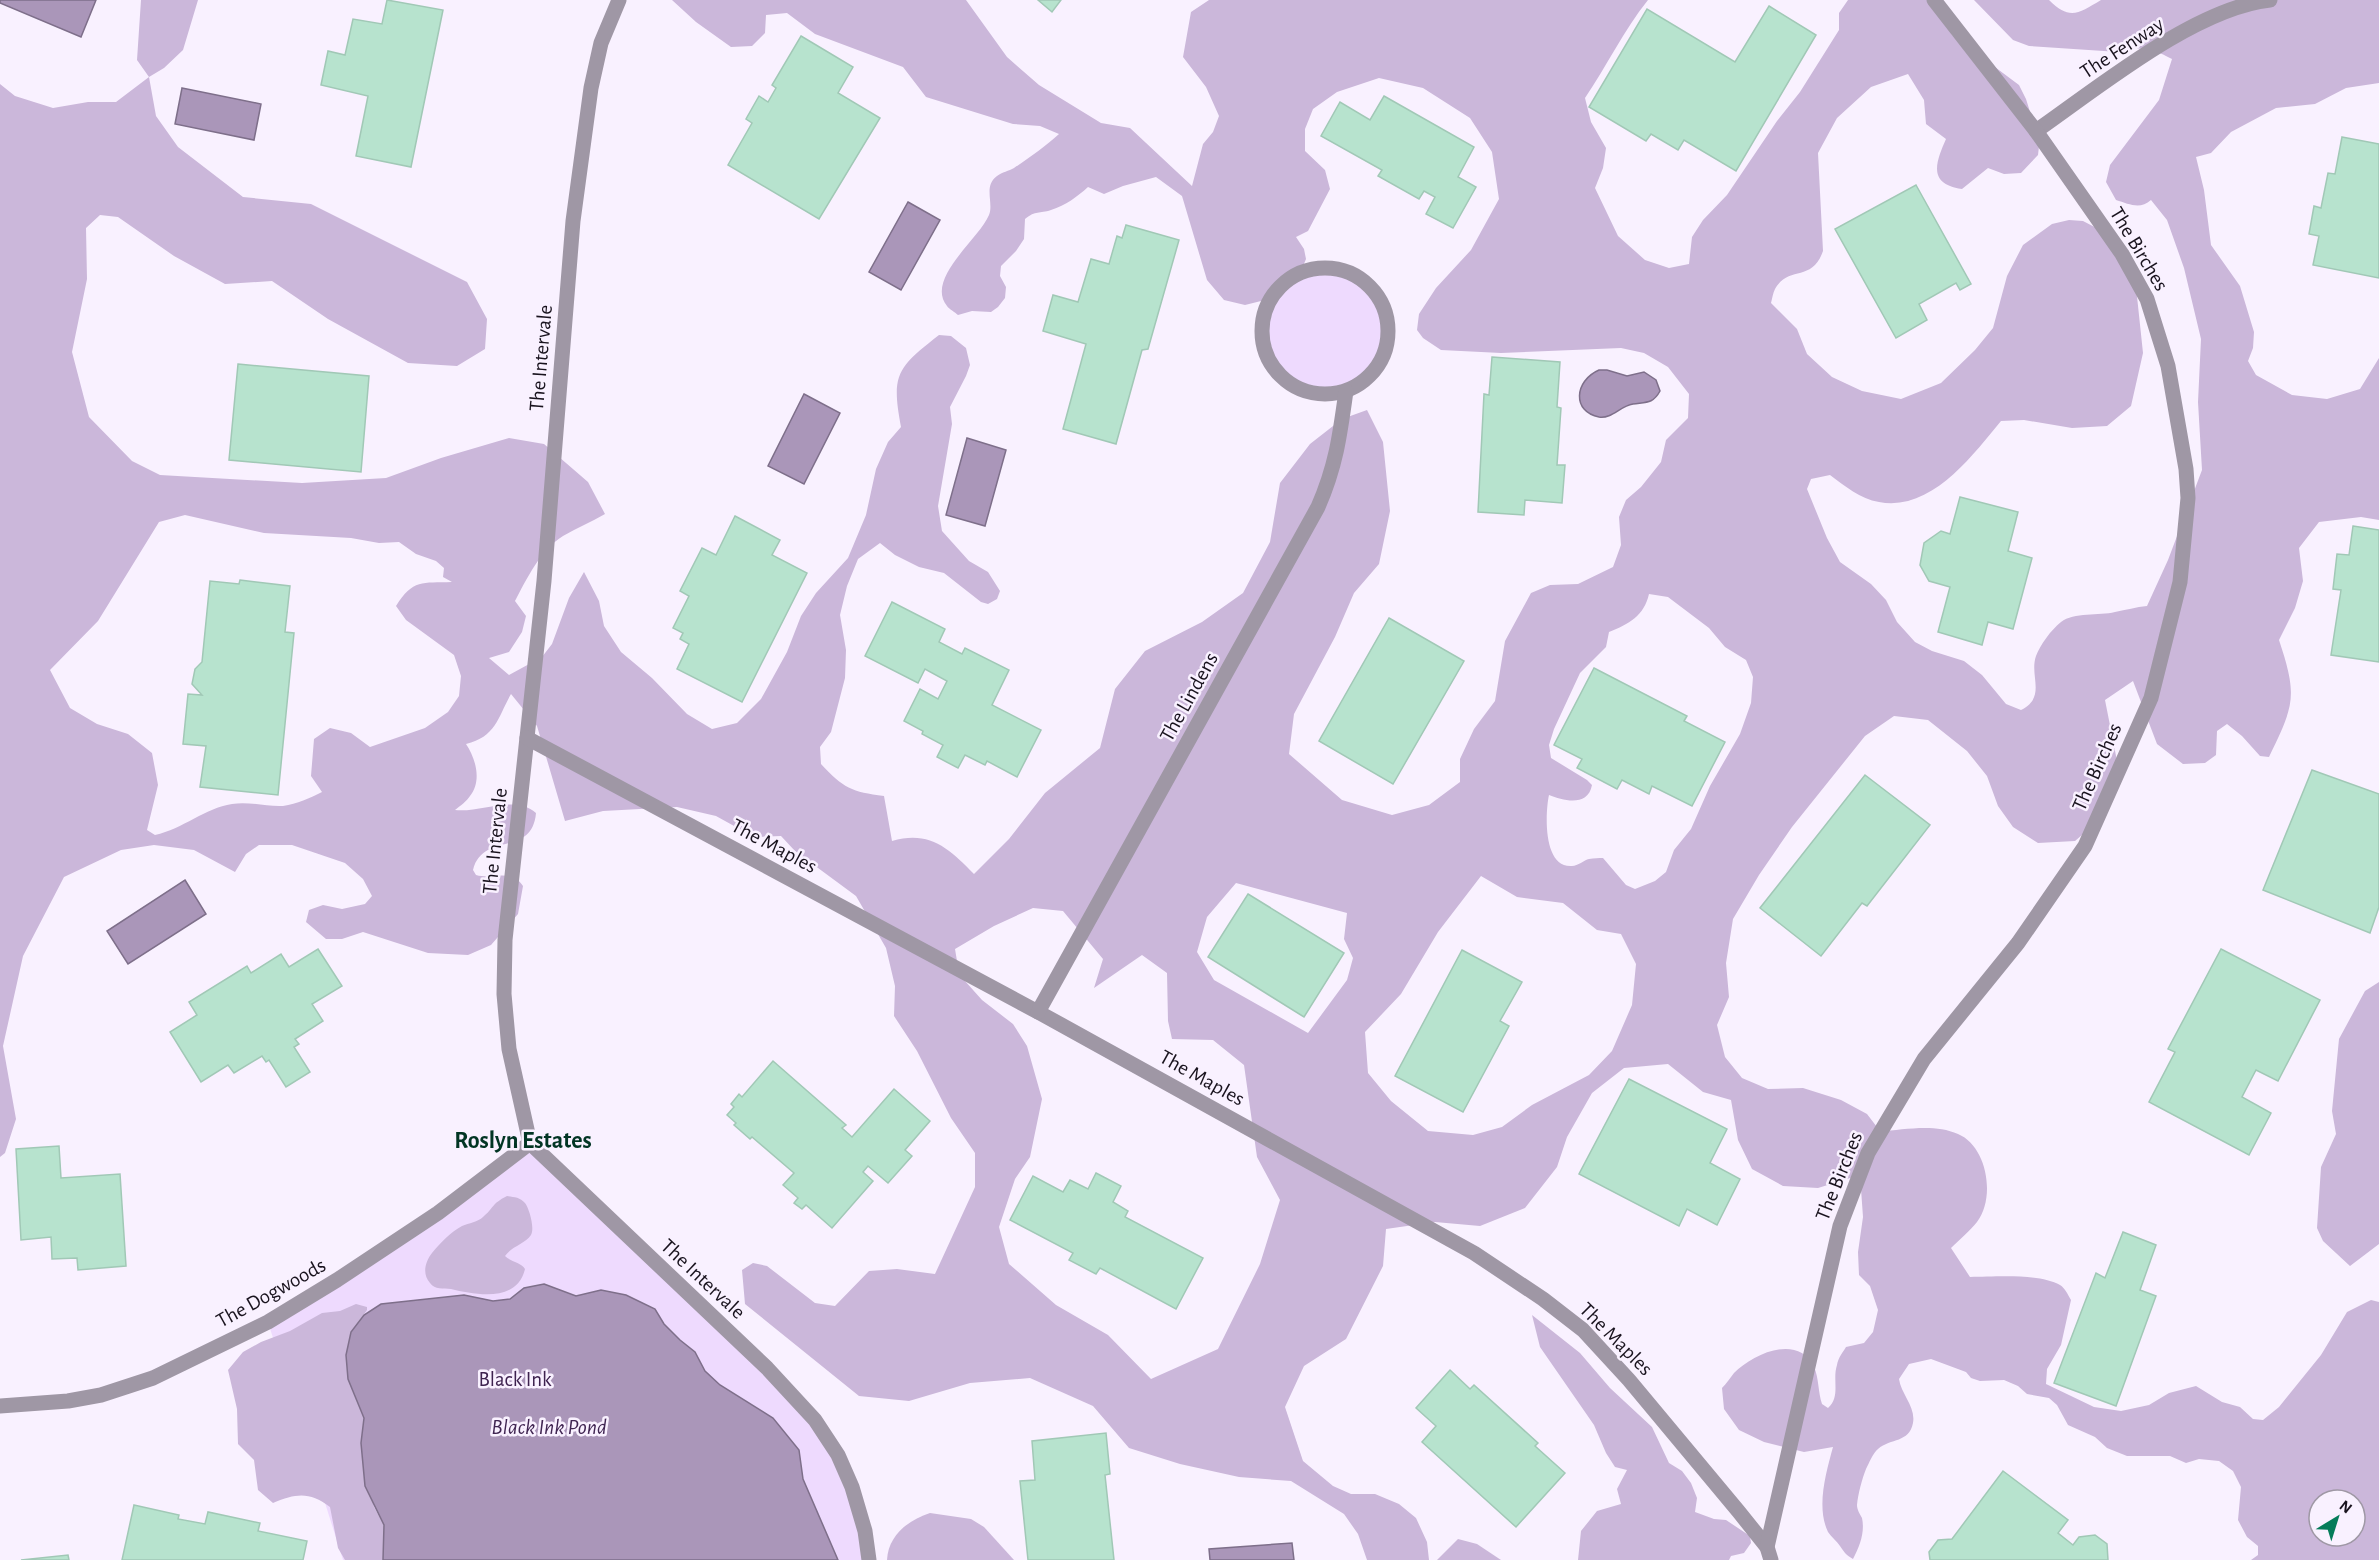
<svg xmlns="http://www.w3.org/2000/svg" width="2379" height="1560" viewBox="0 0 2379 1560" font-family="'Alegreya Sans',sans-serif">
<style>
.green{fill:#eedafe}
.forest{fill:#cbb7da;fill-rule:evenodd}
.water{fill:#aa96b9;stroke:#7e6f8a;stroke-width:1.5}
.building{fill:#b7e3ce;stroke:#a1c8b6;stroke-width:1.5}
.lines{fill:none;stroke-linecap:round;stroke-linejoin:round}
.street{stroke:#9f97a5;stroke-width:15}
.labels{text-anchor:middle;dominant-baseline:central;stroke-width:5;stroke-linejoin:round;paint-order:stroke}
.street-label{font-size:21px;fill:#19131e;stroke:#f9f1ff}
.park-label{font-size:21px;fill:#3e224f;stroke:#f9f1ff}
.water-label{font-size:22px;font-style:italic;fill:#402552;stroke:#f9f1ff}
.quarter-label{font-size:24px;font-weight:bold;fill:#023524;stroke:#f9f1ff}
</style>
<rect width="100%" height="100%" fill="#f9f1ff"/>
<g class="green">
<circle cx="1325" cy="331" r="63"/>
<path d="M530,1143L767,1368L838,1455L869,1560H343L268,1322Z"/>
</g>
<g class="forest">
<path d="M141,0H198L183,50L164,68L149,77L156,116L178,147L243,197L311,204L467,282L487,319L485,349L457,366L408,363L328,319L272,281L225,284L174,256L118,217L100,215L86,228L87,279L72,352L89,417L132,461L160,475L302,483L386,478L441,458L509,438L544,444L588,482L605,514C591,522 577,528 563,536C541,549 526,580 515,601L526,616L522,632L509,652L489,658L509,675L542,657L552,644L569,598L584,572L599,601L604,626L621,652L652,678L687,714L712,729L737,723L761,699L787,652L801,616L816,593L848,558L866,515L876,469L888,442L901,427C891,374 897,368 939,335L951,336L966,348L970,365L966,376L950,407L952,424L938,506L942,531L969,561L988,572L1000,591L997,599L988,604L981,602L944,573L919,567L895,555L880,543L858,559L847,586L840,615L846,650L845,678L831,732L820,747L821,764C843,788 852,792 884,796L892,841C929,830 949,848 974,874L1009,839L1045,793L1100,748L1115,689L1145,651L1202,622L1243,593L1270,542L1280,483L1310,444L1342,419L1367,410L1383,442L1390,511L1379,564L1354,593L1335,637L1294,714L1289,754L1342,800L1392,815L1429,805L1460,782V759L1474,729L1495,701L1505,641L1531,593L1550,585L1578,584L1613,567L1621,545L1619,517L1626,500L1641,487L1661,462L1666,440L1688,418L1689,394L1668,367L1644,353L1621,348L1501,353L1441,350L1423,338L1417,330L1419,314L1436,288L1471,250L1499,199L1492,152L1470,118L1423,88L1379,78L1337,92L1313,109L1305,129V151L1325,170L1330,189L1308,231L1296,237L1304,249L1306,259L1301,271L1283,283L1269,299L1245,305L1224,300L1207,280L1182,196L1156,177L1123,186L1104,194L1088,187C1077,197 1066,205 1051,210C1039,214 1036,210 1025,219L1024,239L1016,251L1001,266L1000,276L1006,287L1005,298L998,307L991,312L972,311L958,315C955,312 949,309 947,306C925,279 979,239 989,215C994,203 983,186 997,176C1002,172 1009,171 1014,168C1029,158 1046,146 1059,134L1040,126L1013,124L926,97L903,67L815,34L787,13L766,15L765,33L752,46L731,47L696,22L672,0H966L1007,57L1039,85L1101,123L1130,128L1192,186L1203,144L1213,132L1219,116L1206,87L1183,57L1191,12L1209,0H1648C1623,31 1607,66 1585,98L1591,122L1606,148L1603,168L1595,188L1618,236L1645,260L1669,268L1689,264L1692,237L1703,220L1727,195L1777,121L1800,92L1839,30V13L1848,0H1942L1952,35L2019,85L2026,99L2036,131L2040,138L2038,155L2021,173L2004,174L1988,168L1962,189C1927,184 1936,162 1946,139L1926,124L1924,100L1908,74L1871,87L1837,118L1818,153L1823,251C1812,283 1788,265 1775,289C1773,293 1772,299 1771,303L1797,329L1807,354L1832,377L1862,391L1901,399L1941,383L1975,350L1993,328L2007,276L2023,245L2052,224L2069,220L2083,221L2108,234L2136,287L2143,353L2131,406L2107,426L2072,428L2024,420L2001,421C1972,456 1931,512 1879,502C1860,499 1845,486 1830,475L1811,479L1807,489L1827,538L1840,562L1871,584L1886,600L1897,622L1915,642L1932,651L1964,661L1982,675L2006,704L2021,710C2047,697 2029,676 2036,656C2040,645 2051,630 2061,622C2074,612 2099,616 2115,612C2126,610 2136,607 2147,606L2168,560L2202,470L2198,402L2201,339L2184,268L2167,220L2151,200C2140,210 2129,204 2116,200L2106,182L2110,165L2159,100L2172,59C2153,49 2141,45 2119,52L2029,46L2013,40L1974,0H2049C2070,21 2079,13 2101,0H2379V83L2346,88L2315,104L2276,108L2231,132L2211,153L2196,157L2204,190L2211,245L2240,286L2254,332L2253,348L2248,361L2256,375L2292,395L2327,399L2360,389L2379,358V520L2361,517L2319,522L2299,548L2303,581L2295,608L2279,640C2298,697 2294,705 2269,757L2260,756L2242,736L2227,724L2217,731L2216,755L2205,763L2183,764L2157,744L2133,681L2105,700L2119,771L2097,822L2075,841L2038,843L2013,827L1998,806L1987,776L1967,751L1928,720L1894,716L1865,736L1792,827L1759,875L1733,919L1726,963L1729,997L1717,1025L1725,1057L1742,1078L1768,1089L1803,1088L1841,1100L1867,1114L1880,1131C1904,1130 1934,1123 1958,1134C1987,1146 1996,1197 1977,1222C1970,1231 1960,1239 1951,1248L1970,1277C1995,1277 2039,1273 2060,1285C2065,1288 2068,1295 2071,1300L2061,1345L2047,1369L2046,1384L2094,1407L2121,1411L2149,1405L2169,1393L2196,1386L2222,1402L2240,1407L2253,1419L2263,1420L2279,1407L2321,1355L2347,1312L2371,1300L2379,1302V1560H2251L2258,1555V1546L2247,1537L2238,1520L2241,1487L2233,1471L2219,1461L2199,1459L2186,1463L2170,1456H2127L2107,1448L2095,1437L2068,1425L2057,1405L2049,1398L2027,1394L2018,1386L2004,1380L1980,1381L1971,1378L1966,1372L1931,1359L1909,1364L1899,1379C1901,1394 1916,1407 1913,1423C1909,1443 1891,1438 1878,1449C1873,1453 1869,1463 1866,1469C1862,1479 1858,1494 1857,1505C1857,1510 1860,1514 1862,1518C1865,1532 1860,1546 1853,1559C1846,1555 1845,1553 1840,1546C1837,1541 1831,1537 1828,1532C1816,1507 1826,1473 1833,1447L1804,1452L1764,1442L1739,1430L1724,1409L1722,1388C1726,1384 1730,1378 1734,1373C1753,1354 1798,1333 1814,1367C1819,1378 1818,1392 1822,1404L1828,1408C1841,1396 1832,1380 1837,1365C1838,1358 1843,1352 1846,1347L1864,1343L1873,1332L1878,1310L1870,1286L1859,1275L1858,1252L1863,1217L1860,1175L1818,1188L1783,1186L1752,1169L1738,1140L1731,1100L1703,1092L1668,1064L1624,1068L1592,1093L1567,1137L1557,1167L1525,1208L1480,1226L1435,1222L1386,1229L1383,1266L1346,1339L1304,1366L1285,1407L1303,1461L1333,1486L1351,1494H1375L1399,1504L1416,1518L1427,1542L1429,1560H1367L1358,1534L1344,1514L1291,1481L1239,1477L1180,1464L1129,1448L1093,1406L1030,1378L970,1383L909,1401L859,1396L745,1304L742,1270L753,1263L767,1266L815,1303L835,1306L869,1271L897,1269L935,1274L975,1187V1153L951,1118L917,1051L894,1016L895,986L886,948L856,896L795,851L781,836L754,837L716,816L677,807L603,811L565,821L537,726L511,694C498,717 496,737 466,744C476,759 482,781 470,796C467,801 460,806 455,810C481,813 515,794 536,813C532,858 483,831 473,870L476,875C494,880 511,868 523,886L518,914L491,945L468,955L428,953L363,932L342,939H326L306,922L309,910L323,905L342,909L365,904L372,896L363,879L345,863L292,845H259L246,854L235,872L194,850L154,845L121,850L64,877L23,956L3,1046L16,1119L5,1153L0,1157V84L15,96L53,108L88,102H116L149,77L137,60ZM185,515L264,533L351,538L379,543L399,542L416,554L436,561L444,568L443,577L452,582C422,583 413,579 396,606L406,620L454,655L461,676L459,696L448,712L425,728L370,747L351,733L330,728L314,739L311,776L322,792C310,798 297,804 283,806C267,807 249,801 232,804C205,808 183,829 155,835L147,830L158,785L152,753L128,734L97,724L70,708L50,670L98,621L159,522ZM1649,594L1668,597L1709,628L1725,647L1746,660L1753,677L1751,703L1740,734L1710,786L1691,829L1674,850L1666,872L1655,881L1635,889L1626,885L1603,858C1599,858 1594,858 1589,859C1584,860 1578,866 1572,866C1543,868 1545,814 1549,795C1564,801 1588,807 1592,785L1587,780L1551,758L1549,745L1554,729L1580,673L1606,647L1609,632C1629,624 1644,616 1649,594ZM1481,876L1517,897L1563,903L1597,930L1621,934L1636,964L1632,1005L1612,1051L1589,1075L1532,1105L1502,1127L1473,1135L1428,1131L1391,1101L1368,1073L1365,1032L1401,994L1438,932ZM1236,883L1347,913L1344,939L1353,958L1347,980L1308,1033L1214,980L1197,952L1207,917ZM1033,908L1063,911L1103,959L1094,988L1142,955L1167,973L1168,1021L1172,1039L1213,1040L1244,1065L1257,1157L1280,1200L1260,1264L1218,1349L1151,1379L1108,1335L1056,1305L1009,1264L999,1227L1015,1179L1030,1157L1042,1099L1027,1046L1013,1024L982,1000L965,981L957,961L955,949L994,926ZM2319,1500H2355V1536H2319Z"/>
<path d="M2379,982V1244L2350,1266L2323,1241L2317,1228L2321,1167L2336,1134L2332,1111L2339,1039L2365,991Z"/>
<path d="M507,1196C514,1197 520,1197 525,1203C529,1208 535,1228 531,1235C525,1244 512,1246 505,1256C511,1262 521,1262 525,1269C517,1303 476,1295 451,1289C443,1288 435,1290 430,1283C422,1274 425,1262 432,1253C440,1243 451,1232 462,1226C469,1223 478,1222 483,1217C494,1208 491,1204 507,1196Z"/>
<path d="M356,1304L367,1307V1310L351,1332L346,1355L348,1379L364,1418L361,1443L374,1507L384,1525L383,1560H345L338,1548L330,1507C310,1492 297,1493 273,1503L258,1490L254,1460L238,1444L237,1409L228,1370L243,1352L261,1342L290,1331L322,1313L340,1311Z"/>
<path d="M1532,1315L1580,1353L1610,1388L1652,1427L1669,1463L1682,1471L1691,1483L1697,1498L1695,1512L1714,1519L1726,1520L1750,1536L1751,1543L1744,1553L1731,1556L1729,1560H1578L1581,1531L1597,1511L1621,1504L1617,1489L1627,1470L1615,1467L1606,1453L1594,1425L1540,1347Z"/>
<path d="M930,1513L971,1519L984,1527L1014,1560H887C888,1536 908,1520 930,1513Z"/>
<path d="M1458,1539L1477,1544L1501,1560H1437Z"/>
</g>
<g class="water">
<path d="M0,0H96L81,37L0,3Z"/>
<path d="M182,88L261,104L254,140L175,124Z"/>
<path d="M908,202L940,220L901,290L869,272Z"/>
<path d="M1599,370H1607L1627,376L1644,372L1656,380L1660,391C1653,404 1646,402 1633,404C1620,406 1612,419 1599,417C1572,412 1574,381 1599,370Z"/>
<path d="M804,394L840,413L804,484L768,466Z"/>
<path d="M967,438L1006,450L985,526L946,515Z"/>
<path d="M185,880L206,914L128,964L107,931Z"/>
<path d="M544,1284L576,1296L601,1290L626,1295L655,1309L664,1324L680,1340L695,1352L705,1371L720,1385L773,1418L799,1450L803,1479L838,1560H383L384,1525L365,1486L361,1443L364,1418L348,1379L346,1355L351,1332L364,1315L381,1304L464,1295L493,1301L510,1299L524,1288Z"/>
<path d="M1292,1543L1294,1560H1210L1209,1549Z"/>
</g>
<g class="building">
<path d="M387,0L443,10L411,167L356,156L368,96L321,85L328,51L345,55L353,19L382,24Z"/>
<path d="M1038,0H1061L1052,12Z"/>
<path d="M1769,6L1816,35L1736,171L1684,140L1678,150L1651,134L1646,141L1589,107L1647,9L1735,62Z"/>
<path d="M801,36L853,67L838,93L880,118L819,219L728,165L752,123L746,119L759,96L768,102L776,88L772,85Z"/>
<path d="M1384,96L1474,147L1458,177L1476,187L1453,228L1426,214L1435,197L1424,191L1419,199L1378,176L1382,170L1321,136L1340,102L1370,120Z"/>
<path d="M2342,137L2379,144V278L2313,265L2319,236L2309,234L2314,206L2321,208L2328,173L2335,174Z"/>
<path d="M1916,185L1971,284L1960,290L1956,283L1919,304L1927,320L1896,338L1835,229Z"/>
<path d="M1126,225L1179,240L1148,349L1142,350L1116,444L1063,429L1086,344L1043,331L1053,295L1078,302L1091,259L1109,264L1117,236L1122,238Z"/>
<path d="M1492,357L1560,362L1557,407L1561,408L1557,465H1565L1562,503L1525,500L1524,515L1478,512L1484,394L1489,395Z"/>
<path d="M238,364L369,376L361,472L229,460Z"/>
<path d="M1960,497L2018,512L2008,551L2032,558L2013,629L1988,622L1982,645L1938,632L1950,587L1929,581L1920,565L1924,543L1941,531L1950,534Z"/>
<path d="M735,516L780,540L772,555L807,573L742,702L677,669L689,644L680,639L683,633L673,628L689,596L680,591L702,548L716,555Z"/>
<path d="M2353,526L2379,530V662L2331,655L2341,590L2333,589L2337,554L2349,555Z"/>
<path d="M240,580L290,586L285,632L294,633L278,795L200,787L206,746L183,744L188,694L202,695L192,684L195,669L202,662L210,581L239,584Z"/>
<path d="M892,602L945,629L939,642L962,654L965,648L1009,670L992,705L1041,730L1017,777L987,761L985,765L965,755L958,768L937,757L943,745L922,734L923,731L904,721L920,689L938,699L947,681L925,669L918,683L865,656Z"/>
<path d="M1389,618L1464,661L1393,784L1319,741Z"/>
<path d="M1594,668L1687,716L1684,721L1725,742L1692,806L1652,786L1649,794L1622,780L1617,789L1577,768L1582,759L1554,745Z"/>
<path d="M2312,770L2379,794V907L2370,933L2263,890Z"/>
<path d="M1865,775L1930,825L1867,906L1862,903L1821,956L1760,908Z"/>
<path d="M1248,894L1344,953L1304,1017L1208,957Z"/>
<path d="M318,949L342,986L312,1004L323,1021L295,1039L299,1044L294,1047L310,1072L286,1087L269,1060L266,1062L262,1056L234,1073L228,1065L201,1082L170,1032L197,1015L189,1002L247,966L251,973L281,954L289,967Z"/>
<path d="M2221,949L2320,1000L2278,1081L2256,1070L2242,1097L2271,1113L2249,1155L2149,1102L2175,1052L2168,1049Z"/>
<path d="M1462,950L1522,982L1500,1021L1509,1026L1463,1112L1395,1076Z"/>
<path d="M773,1061L846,1125L842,1128L852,1137L894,1089L930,1121L905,1150L912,1156L888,1183L868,1166L863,1172L873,1181L832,1228L806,1205L802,1209L794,1203L798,1198L783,1185L794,1173L752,1137L750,1139L734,1125L736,1123L727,1115L734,1107L731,1104L739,1094L742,1097Z"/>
<path d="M1629,1079L1727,1129L1710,1163L1740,1179L1717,1225L1687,1209L1679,1226L1579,1174Z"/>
<path d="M59,1146L61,1178L120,1174L126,1266L78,1270L77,1258L52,1259L51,1237L21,1240L16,1149Z"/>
<path d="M1096,1173L1121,1186L1113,1202L1128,1211L1125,1217L1203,1258L1176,1309L1100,1268L1096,1274L1069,1260L1073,1253L1010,1220L1033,1176L1063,1192L1070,1180L1088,1189Z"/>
<path d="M2123,1232L2156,1245L2140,1290L2156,1296L2116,1406L2054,1383L2096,1273L2105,1278Z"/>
<path d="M1450,1370L1470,1389L1474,1385L1538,1443L1535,1446L1565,1473L1516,1527L1422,1442L1436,1426L1416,1408Z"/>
<path d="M1106,1433L1110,1474L1105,1475L1114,1560H1028L1020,1481L1035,1480L1032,1441Z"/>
<path d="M2003,1471L2068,1520L2058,1533L2073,1545L2079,1537L2095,1535L2107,1544L2108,1560H1930L1929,1552L1938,1540L1952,1539Z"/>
<path d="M134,1505L179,1515L178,1519L205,1524L208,1512L260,1523L258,1531L307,1541L303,1560H122Z"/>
<path d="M68,1555L69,1560H21Z"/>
</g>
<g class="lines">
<g class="street">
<path d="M619,0L601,43L591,88L573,221L544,581L505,940L504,994L509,1049L530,1143L767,1368L815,1420L838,1455L852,1487L865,1531L869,1560"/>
<path d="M2036,131C2098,88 2195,8 2270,0"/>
<circle cx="1325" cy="331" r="63"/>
<path d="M527,738L1038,1012L1474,1253L1543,1299L1583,1330L1629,1380L1739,1512L1767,1547L1771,1560"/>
<path d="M1038,1012L1318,507C1336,466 1340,435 1346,391"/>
<path d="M0,1406L68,1401L101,1395L153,1378L268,1322L337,1280L438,1213L530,1143"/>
<path d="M1767,1547L1840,1226L1868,1153L1924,1059L2018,943L2085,846L2151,698L2180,582L2188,498L2186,469L2168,366L2147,299L2122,254L2036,131L1934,0"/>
</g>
</g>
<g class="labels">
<g class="street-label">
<text transform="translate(2122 48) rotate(-33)">The Fenway</text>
<text transform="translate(2139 249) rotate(59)">The Birches</text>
<text transform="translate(541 358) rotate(-85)">The Intervale</text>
<text transform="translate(1189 697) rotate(-61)">The Lindens</text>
<text transform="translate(2097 767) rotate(-66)">The Birches</text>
<text transform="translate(495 841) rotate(-84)">The Intervale</text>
<text transform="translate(774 846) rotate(28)">The Maples</text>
<text transform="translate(1202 1078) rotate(29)">The Maples</text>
<text transform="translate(1839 1176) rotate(-68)">The Birches</text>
<text transform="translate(703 1279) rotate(43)">The Intervale</text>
<text transform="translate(271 1293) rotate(-29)">The Dogwoods</text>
<text transform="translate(1616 1339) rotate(45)">The Maples</text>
</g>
<g class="park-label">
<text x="515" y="1379">Black Ink</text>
</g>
<g class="water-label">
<text x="549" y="1427">Black Ink Pond</text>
</g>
<g class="quarter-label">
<text x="523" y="1141">Roslyn Estates</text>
</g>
</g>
<g transform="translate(2337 1518) rotate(38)"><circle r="28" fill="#f9f1ff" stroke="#9f98a5" stroke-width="1.5"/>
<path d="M0-4.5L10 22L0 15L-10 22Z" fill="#057c5a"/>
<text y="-9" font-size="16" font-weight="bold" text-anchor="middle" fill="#19131e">N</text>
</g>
</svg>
